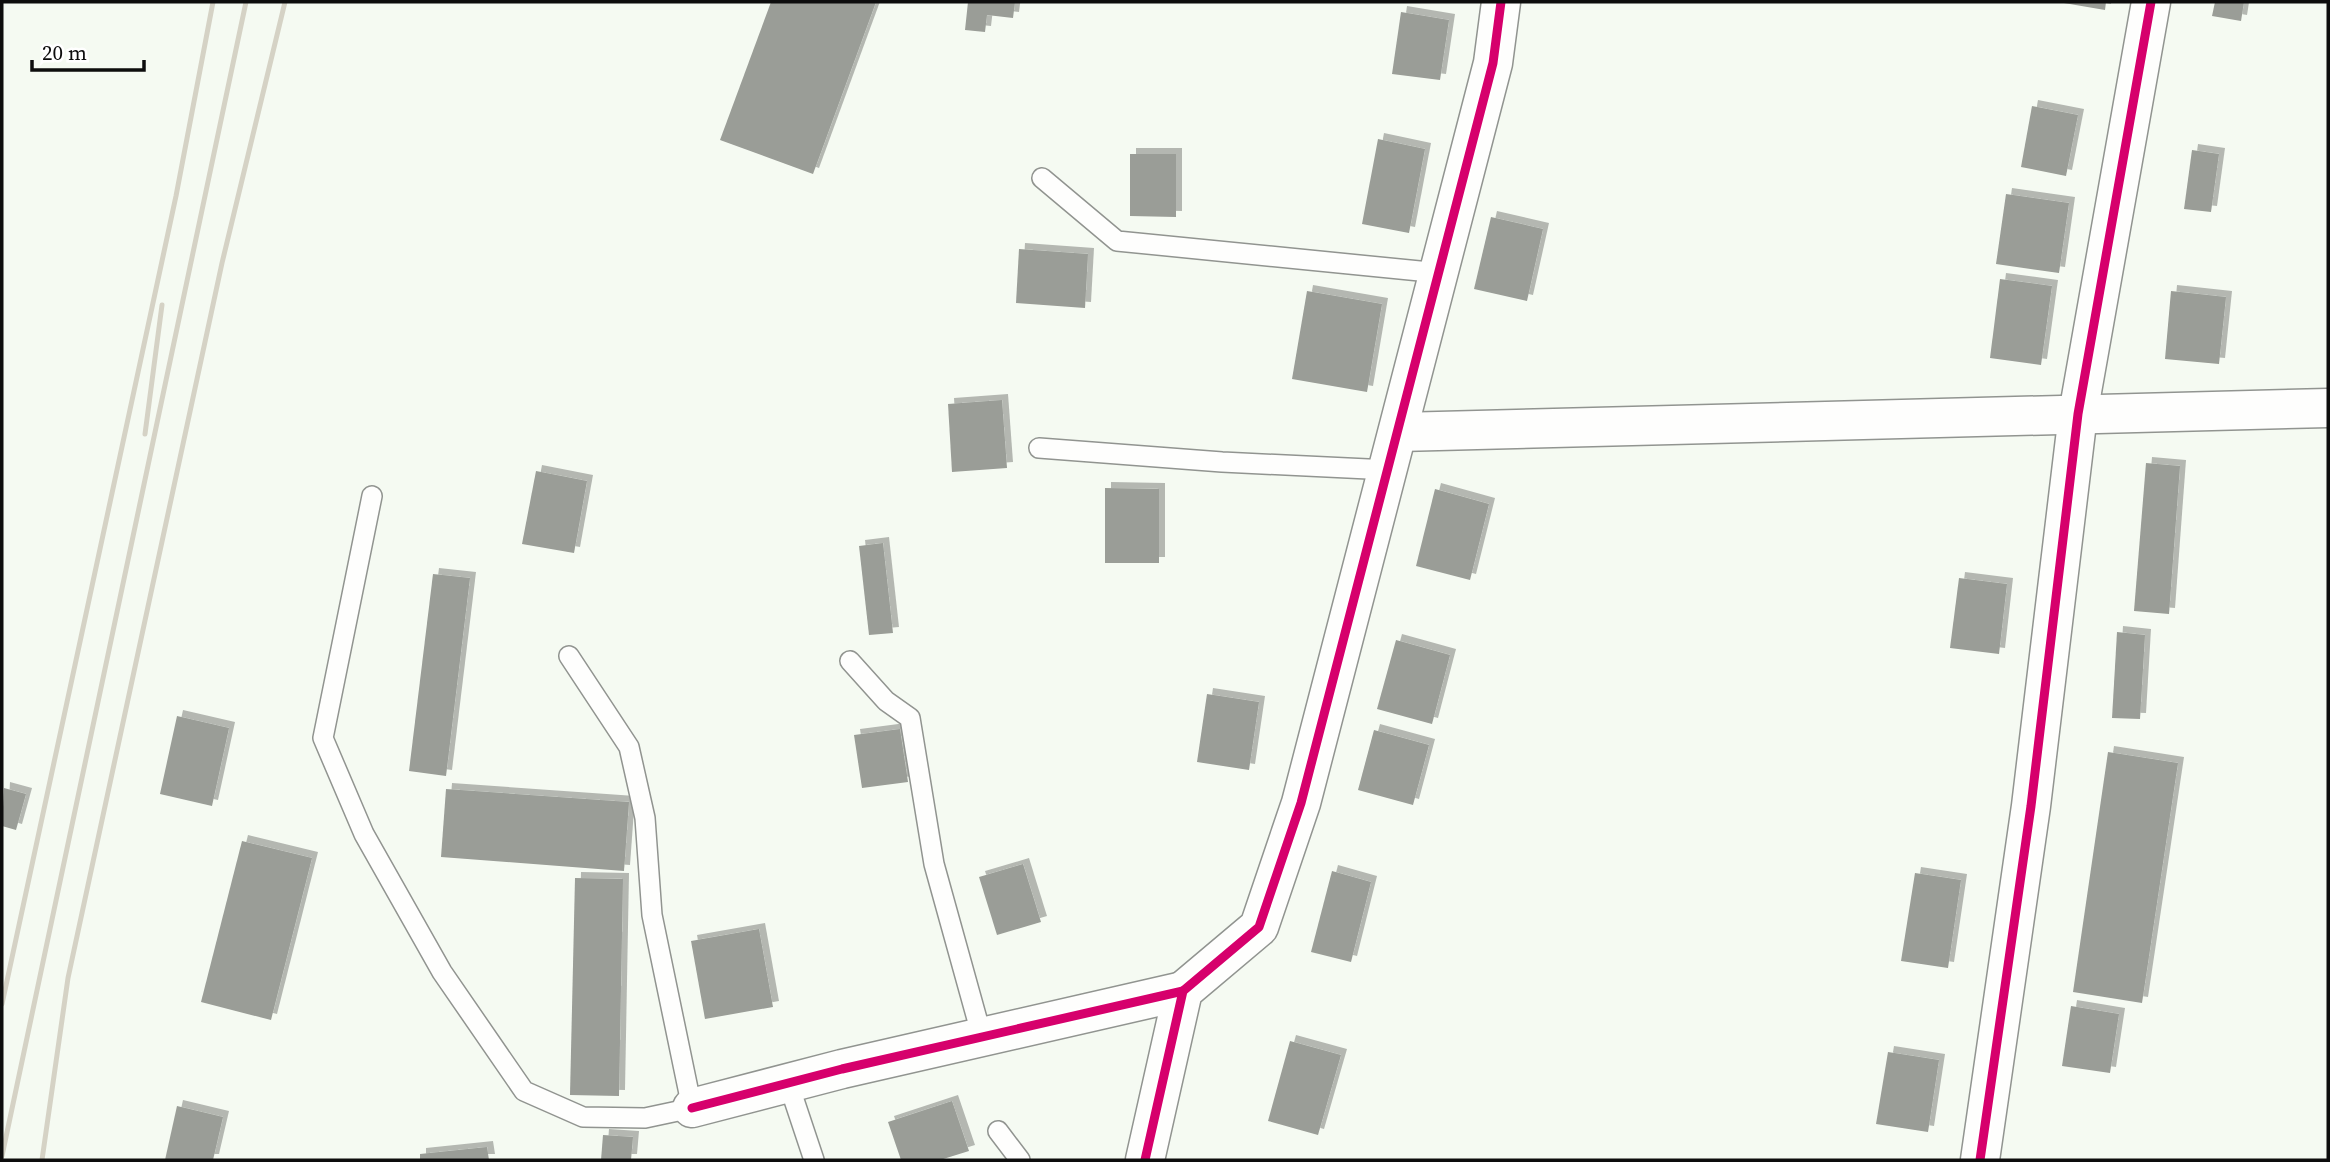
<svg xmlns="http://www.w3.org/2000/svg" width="2330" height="1162" viewBox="0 0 2330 1162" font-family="'Source Serif 4',serif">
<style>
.building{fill:#9a9d97;filter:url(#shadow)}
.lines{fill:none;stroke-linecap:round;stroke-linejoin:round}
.service-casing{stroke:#919490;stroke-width:22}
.minor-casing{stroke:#919490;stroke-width:41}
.service{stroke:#fefefd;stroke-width:19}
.minor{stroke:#fefefd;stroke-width:38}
.rail{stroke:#d5d2c5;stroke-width:5}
.cycleway-casing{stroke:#fff;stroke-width:13}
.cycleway{stroke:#d6006c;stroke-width:9}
</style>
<defs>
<filter id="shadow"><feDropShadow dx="6" dy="-6" stdDeviation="0" flood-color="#0004"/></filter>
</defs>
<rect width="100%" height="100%" fill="#f5faf2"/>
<g class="building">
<path d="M771,2H876L813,174L720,140Z"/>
<path d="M968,2H1015L1013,18L987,15L985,32L965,30Z"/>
<path d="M2058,2H2106L2105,10Z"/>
<path d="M2215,2H2244L2241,21L2212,16Z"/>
<path d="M1401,12L1449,20L1440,80L1392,74Z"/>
<path d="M2032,106L2078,115L2066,176L2021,167Z"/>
<path d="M1378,139L1425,149L1409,233L1362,224Z"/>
<path d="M2192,150L2219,154L2211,212L2184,209Z"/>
<path d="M1130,154H1176V217L1130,216Z"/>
<path d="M2006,194L2069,203L2059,273L1996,264Z"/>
<path d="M1491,217L1543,229L1527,301L1474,289Z"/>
<path d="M1019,249L1088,254L1085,308L1016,303Z"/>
<path d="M2000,279L2052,286L2041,365L1990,358Z"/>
<path d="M1307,291L1382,304L1367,392L1292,379Z"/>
<path d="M2171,291L2226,297L2219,364L2165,359Z"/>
<path d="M1002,400L1007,468L952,472L948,404Z"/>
<path d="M2146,463L2180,466L2169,614L2134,611Z"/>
<path d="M536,471L587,481L574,553L522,544Z"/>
<path d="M1105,488L1159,489V563H1105Z"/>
<path d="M1435,489L1489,504L1470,580L1416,566Z"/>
<path d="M883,543L893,633L869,635L859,546Z"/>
<path d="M433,574L470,578L446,776L409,771Z"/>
<path d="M1959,578L2007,584L1999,654L1950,648Z"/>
<path d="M2117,632L2145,635L2140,719L2112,718Z"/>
<path d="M1396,640L1450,655L1432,724L1377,709Z"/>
<path d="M1207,694L1259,702L1249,770L1197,762Z"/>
<path d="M177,716L229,728L212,806L160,794Z"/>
<path d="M900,729L908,782L862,788L854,735Z"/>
<path d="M1374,730L1429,745L1413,805L1358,790Z"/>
<path d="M2108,752L2178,763L2142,1003L2073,992Z"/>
<path d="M4,788L26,794L16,830L2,826Z"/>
<path d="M446,789L629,802L624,871L441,857Z"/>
<path d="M242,841L312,858L271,1020L201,1002Z"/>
<path d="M1023,864L1041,922L997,935L979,877Z"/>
<path d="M1332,871L1371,882L1351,962L1311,952Z"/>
<path d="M1915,873L1961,880L1948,968L1901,961Z"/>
<path d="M575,878L623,879L619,1096L570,1095Z"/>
<path d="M759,929L773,1007L705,1019L691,941Z"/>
<path d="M2071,1006L2119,1014L2110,1073L2062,1066Z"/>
<path d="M1290,1041L1341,1055L1318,1135L1268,1121Z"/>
<path d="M1888,1052L1939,1060L1928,1132L1876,1124Z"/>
<path d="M952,1101L969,1151L940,1160H901L888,1122Z"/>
<path d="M177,1106L223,1117L213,1160H165Z"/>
<path d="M603,1135L633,1137L631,1160H601Z"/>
<path d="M487,1147L489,1160H420V1154Z"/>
</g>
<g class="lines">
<defs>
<g id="service">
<path d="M1042,178L1117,241L1440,273"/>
<path d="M1039,448L1222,462L1389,470"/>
<path d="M372,496L323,738L364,834L442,972L524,1091L583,1117L645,1118L692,1108L652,915L645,818L629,747L569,656"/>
<path d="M850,661L886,701L910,718L934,864L982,1037"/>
<path d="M789,1085L814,1160"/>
<path d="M998,1131L1020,1160"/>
</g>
<g id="minor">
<path d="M1399,432L2328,408"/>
<path d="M692,1108L842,1069L1183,991"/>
<path d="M1145,1160L1183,991L1259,927L1301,803L1493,63L1501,2"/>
<path d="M1980,1160L2031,806L2078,414L2151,2"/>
</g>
</defs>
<use href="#service" class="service-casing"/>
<use href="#minor" class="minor-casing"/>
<use href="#service" class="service"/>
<use href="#minor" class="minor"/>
<g class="rail">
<path d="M145,434L162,305"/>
<path d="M2,1004L176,196L213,2"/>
<path d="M2,1156L246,2"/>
<path d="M42,1160L68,978L222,263L285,2"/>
</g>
<defs>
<g id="cycleway">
<path d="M692,1108L842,1069L1183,991"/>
<path d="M1145,1160L1183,991L1259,927L1301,803L1493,63L1501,2"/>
<path d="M1980,1160L2031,806L2078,414L2151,2"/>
</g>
</defs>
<use href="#cycleway" class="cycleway-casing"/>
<use href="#cycleway" class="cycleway"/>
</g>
<rect width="2330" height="1162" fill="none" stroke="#0d0d0d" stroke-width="7"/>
<path d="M32 60v10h112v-10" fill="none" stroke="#0d0d0d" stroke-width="3.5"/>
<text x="42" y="60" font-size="21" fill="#0d0d0d" stroke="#ffffff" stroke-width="5" paint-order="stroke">20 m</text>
</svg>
